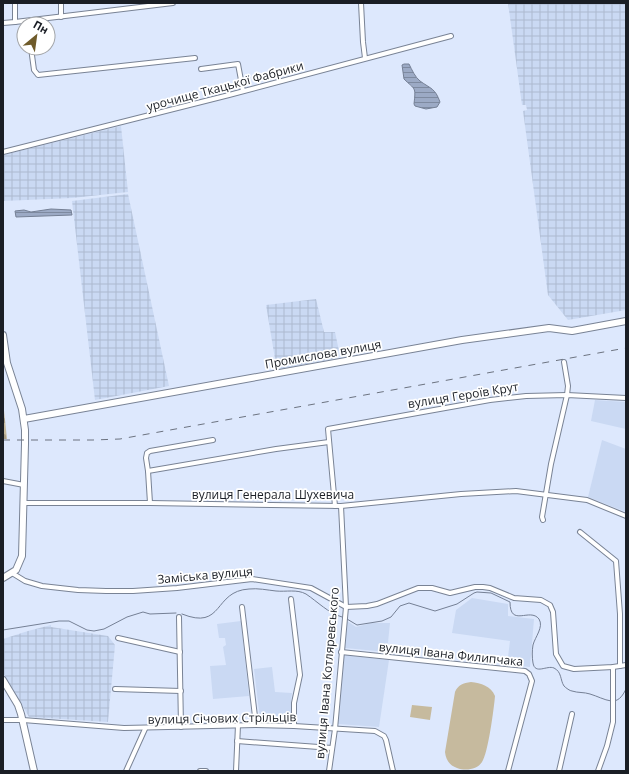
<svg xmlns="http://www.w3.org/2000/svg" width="629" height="774" viewBox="0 0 629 774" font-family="'Open Sans',sans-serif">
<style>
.built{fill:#cad9f3}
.industrial{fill:url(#industrial-grid)}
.cemetery{fill:url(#cemetery-stones)}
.garden{fill:#c6ba9e}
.water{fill:url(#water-rules);stroke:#758095}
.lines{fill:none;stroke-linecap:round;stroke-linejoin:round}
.stream{stroke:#758095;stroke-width:1}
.street-casing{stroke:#798395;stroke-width:6}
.secondary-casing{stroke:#798395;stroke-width:8}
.street{stroke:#fff;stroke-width:4}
.secondary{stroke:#fff;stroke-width:6}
.rail{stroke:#6c7380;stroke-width:1;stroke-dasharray:7 7;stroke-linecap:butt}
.labels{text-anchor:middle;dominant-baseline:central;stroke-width:3.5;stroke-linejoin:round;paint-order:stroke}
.street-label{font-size:12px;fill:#1a1e25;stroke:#fff}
</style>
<defs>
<pattern id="industrial-grid" width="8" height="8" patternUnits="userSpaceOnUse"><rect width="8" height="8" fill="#cad9f3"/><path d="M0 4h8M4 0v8" fill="none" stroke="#adbad0"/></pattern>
<pattern id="cemetery-stones" width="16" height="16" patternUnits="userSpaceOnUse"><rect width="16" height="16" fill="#c6ba9e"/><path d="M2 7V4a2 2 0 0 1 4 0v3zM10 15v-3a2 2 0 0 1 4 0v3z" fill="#aa9f88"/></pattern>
<pattern id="water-rules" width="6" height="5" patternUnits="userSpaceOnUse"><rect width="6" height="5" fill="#9caac5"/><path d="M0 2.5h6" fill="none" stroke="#7e8aa0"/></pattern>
</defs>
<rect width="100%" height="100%" fill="#dde8fd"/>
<g class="built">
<path d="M595,400L626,402V429L591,421Z"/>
<path d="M602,440L626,449V512L588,497Z"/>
<path d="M472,598L508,604V616L534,619L530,667L507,665L510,641L452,633L456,610Z"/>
<path d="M241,621L249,696L213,699L210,666L226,665L223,647L226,645L225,638H219L217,624Z"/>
<path d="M347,621L356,627L371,623H390L387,652L345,648Z"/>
<path d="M344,655L389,660L379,727L338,724Z"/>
<path d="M272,667L275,692L292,693L291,700V719L260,720L254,669Z"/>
</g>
<g class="industrial">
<path d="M508,3H626V310L568,320L548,295L523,111L527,110L526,105H522Z"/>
<path d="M121,126L128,192L72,198L3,201V155Z"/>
<path d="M128,194L169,386L95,400L72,201Z"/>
<path d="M316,299L324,332H335L339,351L332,353L333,359L279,369L277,359H275L266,305Z"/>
<path d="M51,625V627L108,636L115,645L108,722L29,717L3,673V639L28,631Z"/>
</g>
<path class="cemetery" d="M3,401L7,439H3Z"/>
<g class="garden">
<path d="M471,682C481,683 491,686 495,696C494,708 488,754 482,762C477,770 465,771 457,768C449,765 446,760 445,752L455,692C458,685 463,683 471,682Z"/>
<path d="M412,705L432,707L430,720L410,717Z"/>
</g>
<g class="water">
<path d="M404,64H409C412,70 415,77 420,81C431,89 435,88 440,102L437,107L426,109L415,106L414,104C416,86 415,90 404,79L402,65Z"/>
<path d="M51,209L71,210L72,215L16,217L15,211L24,210L31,212Z"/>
</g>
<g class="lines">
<g class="stream">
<path d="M182,614C224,631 213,591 249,589C258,588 267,590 276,591C286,592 297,589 306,594C318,602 328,613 342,617"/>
<path d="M347,619L357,625L382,621L391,617L400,606L409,603L435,611L457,604L474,593L477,592L491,593L510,602C510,628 530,607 539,619C544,627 535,637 533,645C532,650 532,658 533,663C535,675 547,665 554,668C562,672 560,680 564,686C566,688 570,691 572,691C578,693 584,692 590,694C597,696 604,700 611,701"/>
<path d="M3,630L59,621H69L87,630L94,631L104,629L127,617L143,612L150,614L176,613"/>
<path d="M614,701C620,700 623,695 626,689"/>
</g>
<defs>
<g id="street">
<path d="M15,3V22"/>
<path d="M61,3V17"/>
<path d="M361,3L363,42L365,58"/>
<path d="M3,23L15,22L173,3"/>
<path d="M31,48L34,70L38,75L195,58"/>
<path d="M201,69L238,64L243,91"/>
<path d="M3,152L229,95L451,36"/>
<path d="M148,471L276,449L329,442"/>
<path d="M3,481L24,485"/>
<path d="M24,503H150L341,506L461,494L516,491L587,500L626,516"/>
<path d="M150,503L148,471L146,458L147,453L150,451L213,440"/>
<path d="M335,506L328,429L490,400L526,396L567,395L626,398"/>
<path d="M543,520L542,517L551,464L567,395L568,386L564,362"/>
<path d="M580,532L616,561L620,614V666"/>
<path d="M12,573L25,581L42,586L78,590L106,591H133L177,588L252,579L311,588L346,607L367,606L377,604L418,588H432L450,593L475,587H483L490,588L514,598L541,600L550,605L553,612L556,654L563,666L574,669L613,667L626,665"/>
<path d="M291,599L300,675L294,703V726"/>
<path d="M242,607L256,725"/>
<path d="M179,617L181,727"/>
<path d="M118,638L180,652"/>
<path d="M341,652L525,671L529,674L532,681L508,771"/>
<path d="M115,689L181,691"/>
<path d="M3,720H23L124,728L256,725L294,726L375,731L384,736L386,740L393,771"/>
<path d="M237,741L332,748"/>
<path d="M126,771L145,729"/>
<path d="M200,771H206"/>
<path d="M236,771L238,725"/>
<path d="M329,771L335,729L346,607L341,506"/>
<path d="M559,771L572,714"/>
<path d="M598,771L607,746L613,722V667"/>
</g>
<g id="secondary">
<path d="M3,335L7,363L22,409L25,430V444L22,556L16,570L3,578"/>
<path d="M24,419L462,340L549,328L572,331L626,321"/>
<path d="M3,680L18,705L21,714L34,771"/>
</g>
</defs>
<use href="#street" class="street-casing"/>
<use href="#secondary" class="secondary-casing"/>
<use href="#street" class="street"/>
<use href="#secondary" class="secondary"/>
<path class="rail" d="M3,440H93L120,439L626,348"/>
</g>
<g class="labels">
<g class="street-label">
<text transform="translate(225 86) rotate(-15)">урочище Ткацької Фабрики</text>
<text transform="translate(323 354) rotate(-10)">Промислова вулиця</text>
<text transform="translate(463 395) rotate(-9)">вулиця Героїв Крут</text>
<text x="273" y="494">вулиця Генерала Шухевича</text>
<text transform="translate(205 575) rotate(-5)">Заміська вулиця</text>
<text transform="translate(451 654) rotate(6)">вулиця Івана Филипчака</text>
<text transform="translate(327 673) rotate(-85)">вулиця Івана Котляревського</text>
<text transform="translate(222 718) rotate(-1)">вулиця Січових Стрільців</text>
</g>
</g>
<rect width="629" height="774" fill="none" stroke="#1a1e25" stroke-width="8"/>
<g transform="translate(36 36) rotate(29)"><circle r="19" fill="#ffffff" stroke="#a3a5a8"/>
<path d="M0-3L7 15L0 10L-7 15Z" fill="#6f5b2a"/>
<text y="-6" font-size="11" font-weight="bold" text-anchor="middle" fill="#1a1e25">Пн</text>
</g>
</svg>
